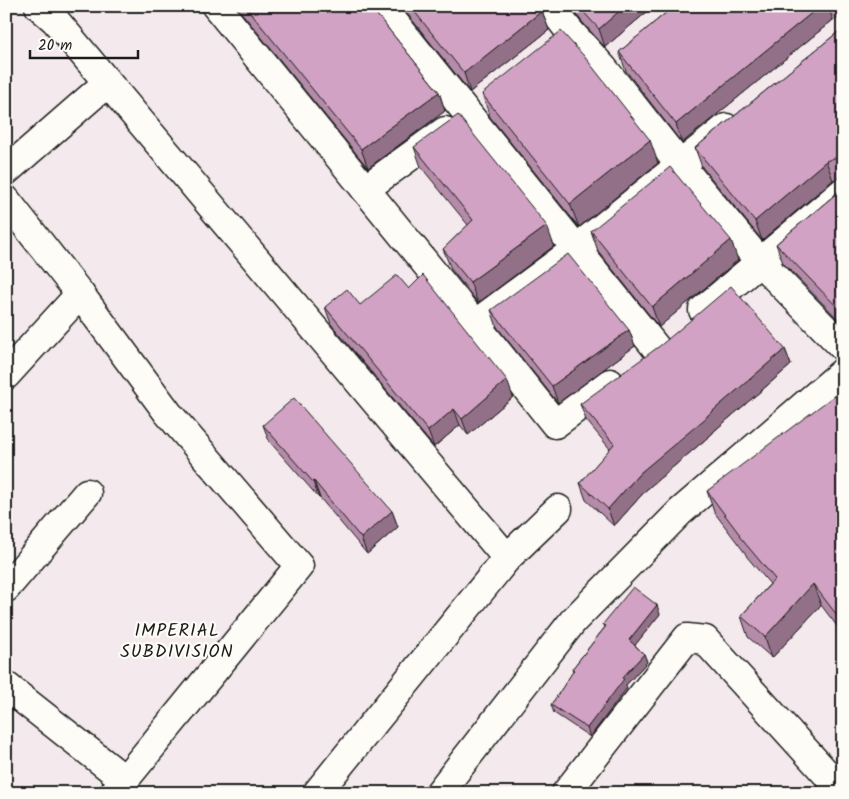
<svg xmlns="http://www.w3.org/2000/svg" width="849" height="799" viewBox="0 0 849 799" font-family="Kalam,sans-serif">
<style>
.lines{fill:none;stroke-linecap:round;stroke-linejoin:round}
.minor-casing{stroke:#1c1c1c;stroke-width:31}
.minor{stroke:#fdfcf7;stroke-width:28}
.wall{fill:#b48ba8;stroke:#1c1c1c}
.shaded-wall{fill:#927188;stroke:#1c1c1c}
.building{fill:#d1a2c3;stroke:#1c1c1c}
.labels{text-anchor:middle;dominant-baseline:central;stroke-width:4.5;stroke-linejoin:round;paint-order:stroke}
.neighbourhood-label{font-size:18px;letter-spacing:1px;fill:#1c1c1c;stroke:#fdfcf7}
</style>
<rect width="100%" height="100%" fill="#f4eaed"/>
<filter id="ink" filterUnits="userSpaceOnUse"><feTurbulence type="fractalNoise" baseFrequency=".02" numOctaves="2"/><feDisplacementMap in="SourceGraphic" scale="10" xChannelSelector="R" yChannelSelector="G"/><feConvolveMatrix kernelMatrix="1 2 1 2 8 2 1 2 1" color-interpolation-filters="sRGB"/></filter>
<g filter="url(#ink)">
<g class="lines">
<defs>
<g id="minor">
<path d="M39,6L55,20L507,558"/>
<path d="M216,6L475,324L555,424L610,383"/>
<path d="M381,6L657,349"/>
<path d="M550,6L571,33L604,69L680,165L760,262L843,347"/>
<path d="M6,171L107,83"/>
<path d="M365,189L445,131"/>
<path d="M6,200L80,294L168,413L299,566L114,793"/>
<path d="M703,310L843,192"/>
<path d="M475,324L576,249L726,128"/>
<path d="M6,375L80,294"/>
<path d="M6,588L87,493"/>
<path d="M6,686L125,780"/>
<path d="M317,793L507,558L558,509"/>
<path d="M439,793L573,621L680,512L843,372"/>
<path d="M566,793L687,638L705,640L843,792"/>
</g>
</defs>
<use href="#minor" class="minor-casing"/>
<use href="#minor" class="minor"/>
</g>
<g class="wall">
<path d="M236,6H370L439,92L445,111L368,168Z"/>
<path d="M401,6H538L542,11L549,30L470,92Z"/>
<path d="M570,6H654L605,47L583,23Z"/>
<path d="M674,6H843V17H841L833,20L682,143L626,71L619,52Z"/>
<path d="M843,28V177H841L833,180L762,240L702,167L695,148Z"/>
<path d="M482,94L658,163L579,227L490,117Z"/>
<path d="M414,147L554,246L478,303L451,269L443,249L468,225L421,167Z"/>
<path d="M843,188V324L783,263L776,244Z"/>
<path d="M591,231L738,260L659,327L598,251Z"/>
<path d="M409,289L513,397L468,435L460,425L434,447L331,324L325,307L360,305Z"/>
<path d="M491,310L629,330L635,346L558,403L497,327Z"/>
<path d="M785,349L791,365L713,432V433L646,490L614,526L586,500L580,483L610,449L586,420L580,404Z"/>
<path d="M843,406V634L821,605L772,658L748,637L741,616L770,584L747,557L745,553L714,512L707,491Z"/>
<path d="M263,425L392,511L398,527L367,554L320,498H319L269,441Z"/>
<path d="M660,614L635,645L644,654L647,662L626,685L627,688L590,737L554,713L551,705L573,672L572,669L605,627L603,624Z"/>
</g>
<g class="shaded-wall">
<path d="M625,6H654L605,47L599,29Z"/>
<path d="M820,6H828L833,20L682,143L676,124Z"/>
<path d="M542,11L549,30L470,92L464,73Z"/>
<path d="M439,92L445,111L368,168L361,149Z"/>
<path d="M650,140L658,163L579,227L570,204Z"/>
<path d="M826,161L833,180L762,240L755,221Z"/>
<path d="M547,226L554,246L478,303L470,282Z"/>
<path d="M731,240L738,260L659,327L652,307Z"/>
<path d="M629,330L635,346L558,403L552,386Z"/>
<path d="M785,349L791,365L713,432V433L646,490L614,526L608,509L640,473Z"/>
<path d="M507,380L513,397L468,435L462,419Z"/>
<path d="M454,409L460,425L434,447L428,431Z"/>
<path d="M314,481L320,498H319L313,482Z"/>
<path d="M392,511L398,527L367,554L361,538Z"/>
<path d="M813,584L821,605L772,658L765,637Z"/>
<path d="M657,605L660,614L632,649L629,640Z"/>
<path d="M644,654L647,662L626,685L627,688L590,737L587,728L622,678Z"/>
</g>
<g class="building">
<path d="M245,6H370L439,92L361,149Z"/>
<path d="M410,6H538L542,11L464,73Z"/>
<path d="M578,6H625L599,29Z"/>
<path d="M674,6H820L676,124L619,52Z"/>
<path d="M843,28V159L834,158L826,161L755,221L695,148Z"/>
<path d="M561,31L584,56L650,140L570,204L482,94Z"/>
<path d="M458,115L547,226L470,282L443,249L473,220L414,147Z"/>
<path d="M670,167L731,240L652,307L591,231Z"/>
<path d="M843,188V313L776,244Z"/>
<path d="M568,254L629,330L552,386L491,310Z"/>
<path d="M397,275L409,289L423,275L507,380L462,419L454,409L428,431L325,307L347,289L360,305Z"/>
<path d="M731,286L785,349L707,416V417L640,473L608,509L580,483L614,444L580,404L661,345Z"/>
<path d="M835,395L843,406V623L813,584L765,637L741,616L775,579L739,536L740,535L707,491Z"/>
<path d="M294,398L392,511L361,538L314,481L313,482L263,425Z"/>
<path d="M633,587L657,605L629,640L644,654L622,678L624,679L587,728L551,705L574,670L572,669L606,626L603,624Z"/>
</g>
</g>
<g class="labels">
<g class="neighbourhood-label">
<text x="177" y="631">IMPERIAL<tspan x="177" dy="21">SUBDIVISION</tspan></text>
</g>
</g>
<rect width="849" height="799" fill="none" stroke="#fdfcf7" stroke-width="25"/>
<rect x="12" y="12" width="824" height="774" fill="none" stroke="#1c1c1c" stroke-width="2" filter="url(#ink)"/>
<path d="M30 50v8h108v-8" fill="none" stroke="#1c1c1c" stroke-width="2.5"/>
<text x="38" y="50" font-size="15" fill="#1c1c1c" stroke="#fdfcf7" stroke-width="4" paint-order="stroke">20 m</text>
</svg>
